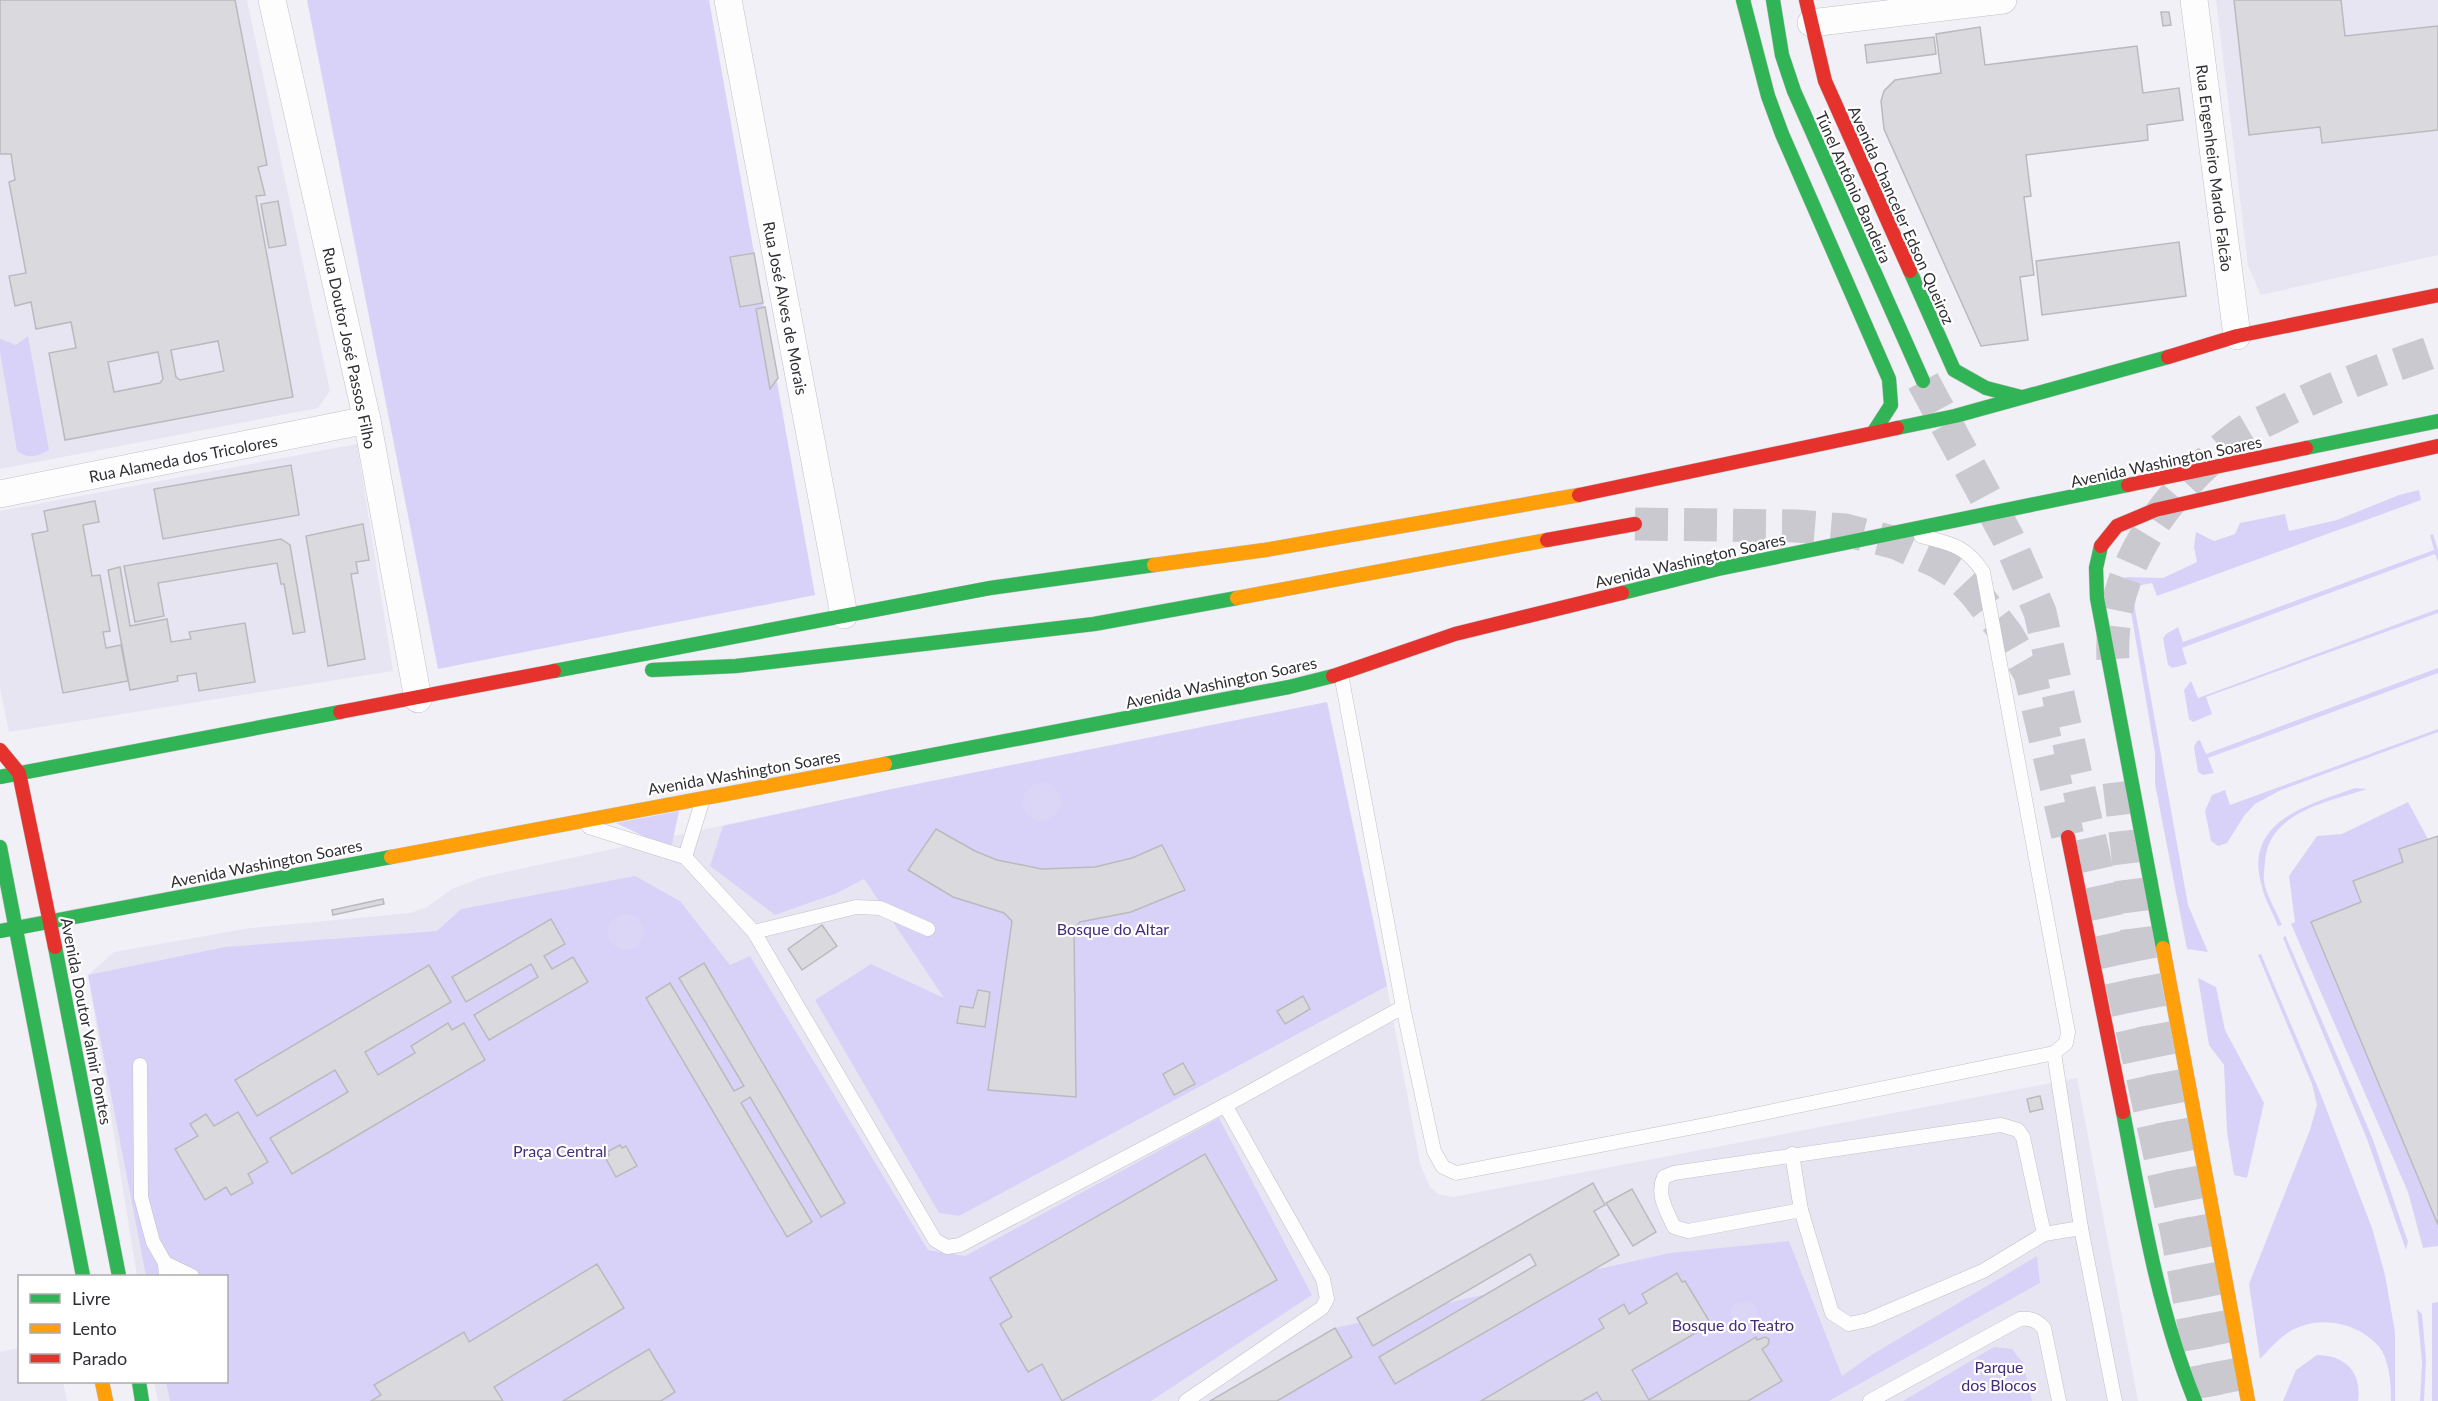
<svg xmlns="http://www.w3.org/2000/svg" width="2438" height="1401" viewBox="0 0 2438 1401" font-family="Lato,sans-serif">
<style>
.built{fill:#e8e5f3}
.green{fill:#d9d2f8}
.water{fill:#dbd6f5}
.building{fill:#dad9de;stroke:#bababe;stroke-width:1.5;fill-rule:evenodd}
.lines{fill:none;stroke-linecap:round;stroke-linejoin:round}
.secondary-tunnel{stroke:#cac9d0;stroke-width:33;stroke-dasharray:33 16;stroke-linecap:butt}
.highway-tunnel{stroke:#cac9d0;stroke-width:33;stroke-dasharray:33 16;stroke-linecap:butt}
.lane-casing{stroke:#c1c1c6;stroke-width:15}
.street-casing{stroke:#c1c1c6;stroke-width:28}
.fast-casing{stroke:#c1c1c6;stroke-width:15}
.slow-casing{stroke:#c1c1c6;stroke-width:15}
.jam-casing{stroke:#c1c1c6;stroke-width:15}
.lane{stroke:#fdfdfe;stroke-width:14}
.street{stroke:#fdfdfe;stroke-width:27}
.fast{stroke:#30b455;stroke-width:14}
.slow{stroke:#ff9f0a;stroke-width:14}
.jam{stroke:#e5322d;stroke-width:14}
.labels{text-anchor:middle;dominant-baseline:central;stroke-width:4.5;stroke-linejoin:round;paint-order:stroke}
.street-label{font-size:16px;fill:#302f34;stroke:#fff}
.park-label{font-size:16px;fill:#442c7a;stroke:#fff}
</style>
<rect width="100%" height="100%" fill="#f1f0f7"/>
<g class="built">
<path d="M0,0H247L330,391L318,408L0,469Z"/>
<path d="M2216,0H2438V255L2261,295L2248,266Z"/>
<path d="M357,444L393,671L9,732L0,688V511Z"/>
<path d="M1327,702L1387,986L1420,1163L1430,1187L1438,1194L1453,1197L2077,1078L2138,1401H158L154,1382H226V1276H137L88,975L114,952L250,928L410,913L427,907L452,889L483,877L892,789Z"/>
<path d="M19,1348L20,1382H63L67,1401H0V1352Z"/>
</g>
<g class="green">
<path d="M307,0H709L815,595L438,669Z"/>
<path d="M28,336L49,450C38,457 28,459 17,451L0,352V339L16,345Z"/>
<path d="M2419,490L2421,500L2157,596L2152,583L2131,587L2188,905L2208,952L2187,949L2155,784V753L2125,577L2163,578L2197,562L2194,547L2196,532L2214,541L2235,534L2240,523L2285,514L2289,531L2337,520L2399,495Z"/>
<path d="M2433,534L2438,550V562L2435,554L2182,648L2187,664L2172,668L2168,665L2163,638L2166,634L2178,627L2183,642L2434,550L2430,535Z"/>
<path d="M2438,609V613L2206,697L2212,714L2193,722L2189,719L2184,690L2191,681L2198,698Z"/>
<path d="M2438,668V673L2208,758L2214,773L2203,775L2198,772L2194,747L2197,741L2200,740L2206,754Z"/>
<path d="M1327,702L1387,986L959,1216L939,1213L815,1000L871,964L944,998L864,879L837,893L775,915L710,866L723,826L892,789Z"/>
<path d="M2438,729V732L2281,790L2255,804L2244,816L2227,843L2218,846L2211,841L2205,811L2212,795L2225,790L2230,805Z"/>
<path d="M2355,788L2367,789C2328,802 2267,812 2265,863C2264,870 2263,879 2265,886C2269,900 2277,913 2282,925L2278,926C2273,913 2265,900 2262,887C2242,820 2309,805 2355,788Z"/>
<path d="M2408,802L2428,839L2399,849L2403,862L2353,881L2361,902L2311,923L2438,1225V1246L2423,1248L2408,1192L2291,924L2295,922L2289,876L2317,836L2342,834Z"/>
<path d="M679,811L671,849L616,823Z"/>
<path d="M635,876L680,901L730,965L750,956L928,1250L965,1256L1219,1118L1312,1295L1151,1401H170L166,1382H226V1276H146L88,975L225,947L437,931L461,909Z"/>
<path d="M2285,935L2372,1137L2408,1242L2406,1250L2367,1139L2283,938Z"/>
<path d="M2261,954L2321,1095L2372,1228L2385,1275L2395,1332V1401H2391C2391,1385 2390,1366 2382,1351C2366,1326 2326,1315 2299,1327C2283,1333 2271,1347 2260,1359L2249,1284L2310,1130L2317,1105L2312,1084L2258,955Z"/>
<path d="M2198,978L2216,987L2225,1030L2264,1103L2247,1178L2234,1175L2227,1132L2224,1065L2209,1045Z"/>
<path d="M1789,1241L1842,1376L1873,1354L2037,1256L2040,1283L1829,1401H1277L1352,1357L1335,1328L1670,1253Z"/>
<path d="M2438,1302V1401H2432V1303Z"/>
<path d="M2417,1309L2422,1314L2426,1360L2424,1401H2420L2422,1362Z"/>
<path d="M1994,1347L2012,1349L2023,1363L2032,1401H1903Z"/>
<path d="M2317,1355C2345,1355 2362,1372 2358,1401H2283L2296,1370Z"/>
</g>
<g class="water">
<circle cx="1042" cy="802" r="19"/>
<circle cx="626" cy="932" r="18"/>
<circle cx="1744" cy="1314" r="13"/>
</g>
<g class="building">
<path d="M0,0H235L267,165L258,167L265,195L256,196L293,397L65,440L49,353L76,348L71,322L36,329L31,302L15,306L9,276L26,273L9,182L15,180L11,154H0ZM218,341L224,371L180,380L176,377L171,350ZM158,352L163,379L160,383L114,392L108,362Z"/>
<path d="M2234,0H2341L2345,36L2438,26V130L2322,143L2320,127L2249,135Z"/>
<path d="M2161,12H2169L2171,25L2163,26Z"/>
<path d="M1980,27L1985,65L2137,46L2143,93L2179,88L2183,120L2147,125L2148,140L2026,155L2031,196L2024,197L2034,275L2020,277L2028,340L1981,346L1884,129L1881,101L1884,91L1895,80L1941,73L1936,34Z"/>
<path d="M1934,37L1936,54L1867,63L1865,45Z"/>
<path d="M278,201L286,245L269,248L261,204Z"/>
<path d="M2179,242L2186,296L2042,315L2036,261Z"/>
<path d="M754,253L763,303L740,307L730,257Z"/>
<path d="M765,307L778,378L770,389L756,309Z"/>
<path d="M291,465L299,515L163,539L154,489Z"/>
<path d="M95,501L99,522L83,525L92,576L100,575L110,631L103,632L106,648L121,645L128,681L63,693L32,534L48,531L44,511Z"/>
<path d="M363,524L369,560L356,562L358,573L351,574L365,659L328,666L306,536Z"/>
<path d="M281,539L290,545L305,632L293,634L284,584H281L277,563L158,583L164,616L135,622L124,566Z"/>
<path d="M120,567L130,626L167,619L171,642L191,639L189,632L245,623L255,682L199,691L196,673L177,676L178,681L130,690L108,570Z"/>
<path d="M936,829L975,851L997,860L1042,869L1095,867L1132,858L1162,845L1185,890L1131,912L1080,922L1074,929L1076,1097L988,1090L1012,921L1004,913L953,897L908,870Z"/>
<path d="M2438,836V1225L2311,922L2361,902L2353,881L2403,862L2399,849Z"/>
<path d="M383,899L384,904L333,915L332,910Z"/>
<path d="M551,919L565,944L544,956L552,969L573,957L588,982L489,1040L474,1015L538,977L531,964L466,1002L452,977Z"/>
<path d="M822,925L837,946L802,970L788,949Z"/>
<path d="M704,963L845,1203L821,1217L750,1097L741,1103L812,1222L787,1237L646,998L670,983L734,1091L744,1086L679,978Z"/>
<path d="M429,965L451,1002L365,1052L378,1075L415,1053L411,1046L448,1023L452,1030L464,1023L485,1060L292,1174L270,1138L348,1092L335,1070L257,1116L235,1080Z"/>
<path d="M978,990L990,992L985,1027L957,1023L960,1006L973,1008Z"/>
<path d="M1303,996L1310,1009L1285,1024L1277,1011Z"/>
<path d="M1183,1063L1195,1084L1174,1095L1163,1074Z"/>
<path d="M2040,1096L2043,1109L2030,1112L2027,1099Z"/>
<path d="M238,1112L268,1162L248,1174L253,1183L231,1195L226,1187L205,1200L175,1149L198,1136L190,1124L206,1114L214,1126Z"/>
<path d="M620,1145L622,1148L626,1146L637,1166L616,1177L605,1157L609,1155L607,1152Z"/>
<path d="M1205,1154L1277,1280L1062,1401L1042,1364L1028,1372L1000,1324L1012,1317L990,1278Z"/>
<path d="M1593,1183L1605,1205L1594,1211L1619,1255L1395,1384L1379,1357L1536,1265L1530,1254L1373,1346L1357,1318Z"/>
<path d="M1632,1189L1656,1232L1633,1246L1606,1203Z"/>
<path d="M597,1264L624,1308L494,1387L503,1401H371L381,1395L374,1385L464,1332L469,1342Z"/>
<path d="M1677,1273L1682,1282L1685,1281L1711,1324L1632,1370L1649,1400L1756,1337L1757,1340L1765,1337L1769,1339L1768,1345L1762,1349L1782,1381L1748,1401H1602L1597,1392L1582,1401H1481L1604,1328L1599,1319L1624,1304L1629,1314L1647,1303L1642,1294Z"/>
<path d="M1335,1328L1352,1357L1277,1401H1210Z"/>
<path d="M649,1349L675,1392L661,1401H563Z"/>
</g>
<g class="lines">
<path class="secondary-tunnel" d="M1923,381L2008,538L2040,612L2176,1229L2208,1401"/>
<g class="highway-tunnel">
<path d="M1635,524L1796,526L1845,530L1896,543L1938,562L1957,574L1976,594L2008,636L2030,674L2068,837"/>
<path d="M2113,659C2108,566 2170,487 2241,434C2252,426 2266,421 2277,415C2329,388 2384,369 2438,350"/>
<path d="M2119,782L2140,957L2225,1401"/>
</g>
<defs>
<g id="lane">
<path d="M1341,674L1403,1007L1434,1151L1443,1167L1456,1173L1710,1124L2054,1053L2066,1043L2068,1032L1983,572C1965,545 1951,544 1921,536"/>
<path d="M589,827L685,857L754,932L935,1240L947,1247L960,1245L1239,1098L1403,1007"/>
<path d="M685,857L703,799"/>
<path d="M754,932L856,907L880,908L928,929"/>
<path d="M2054,1053L2081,1228L2115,1401"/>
<path d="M140,1065L141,1197L153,1242L165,1263L166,1276"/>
<path d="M1792,1154L1801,1210L1832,1313L1849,1324L1868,1320L1983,1271L2044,1234"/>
<path d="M1801,1210L1688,1231L1674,1227C1667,1211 1656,1195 1664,1177L1674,1173L2001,1125L2018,1130L2023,1137L2044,1234L2081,1228"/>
<path d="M165,1263L192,1276"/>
<path d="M1186,1401L1322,1308L1327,1299L1323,1279L1225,1105"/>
<path d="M1870,1401L2020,1319C2031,1318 2036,1320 2044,1328L2059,1401"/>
</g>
<g id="street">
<path d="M272,0L367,420L418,699"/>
<path d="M728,0L844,615"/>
<path d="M2194,0L2237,336"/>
<path d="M1811,23L2003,0"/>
<path d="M0,494L367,420"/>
</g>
<g id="fast">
<path d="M1743,0L1768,96L1782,134L1889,379L1891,405L1873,433"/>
<path d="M1773,0L1782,55L1794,91L1923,381"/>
<path d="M1910,271L1954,370L1986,388L2021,397"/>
<path d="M1897,428L1955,416L2168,357"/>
<path d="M2306,448L2438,421"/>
<path d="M2101,546L2096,568L2097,598L2163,948"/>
<path d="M1622,593L1718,569L2128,485"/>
<path d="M652,670L736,666L1094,624L1237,598"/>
<path d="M554,671L990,588L1154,565"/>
<path d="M885,764L1289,687L1333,676"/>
<path d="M0,777L340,712"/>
<path d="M0,847L83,1276"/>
<path d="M0,931L391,857"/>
<path d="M55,947L119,1276"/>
<path d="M2123,1112C2142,1211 2157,1307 2195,1401"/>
<path d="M139,1382L142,1401"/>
</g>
<g id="slow">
<path d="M1154,565L1265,550L1579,495"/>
<path d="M1237,598L1547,540"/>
<path d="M391,857L885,764"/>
<path d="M2163,948L2248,1401"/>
<path d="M102,1382L106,1401"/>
</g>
<g id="jam">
<path d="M1806,0L1825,81L1910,271"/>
<path d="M2168,357L2237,336L2438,295"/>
<path d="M2128,485L2306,448"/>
<path d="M1579,495L1897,428"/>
<path d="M1547,540L1635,524"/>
<path d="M2101,546L2117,526L2155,510L2438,446"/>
<path d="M1333,676L1455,634L1622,593"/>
<path d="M340,712L554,671"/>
<path d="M0,750L19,773L55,947"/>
<path d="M2068,837L2123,1112"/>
</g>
</defs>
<use href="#lane" class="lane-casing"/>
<use href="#street" class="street-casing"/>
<use href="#fast" class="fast-casing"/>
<use href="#slow" class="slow-casing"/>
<use href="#jam" class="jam-casing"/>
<use href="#lane" class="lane"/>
<use href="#street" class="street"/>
<use href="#fast" class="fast"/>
<use href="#slow" class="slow"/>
<use href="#jam" class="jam"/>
</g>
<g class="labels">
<g class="street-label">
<text transform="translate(2215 168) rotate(83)">Rua Engenheiro Mardo Falcão</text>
<text transform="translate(1854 187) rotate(66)">Túnel Antônio Bandeira</text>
<text transform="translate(1902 215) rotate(66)">Avenida Chanceler Edson Queiroz</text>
<text transform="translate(786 308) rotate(79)">Rua José Alves de Morais</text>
<text transform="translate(350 348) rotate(78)">Rua Doutor José Passos Filho</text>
<text transform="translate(183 458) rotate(-11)">Rua Alameda dos Tricolores</text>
<text transform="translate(2166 461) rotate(-12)">Avenida Washington Soares</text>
<text transform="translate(1690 560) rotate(-13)">Avenida Washington Soares</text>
<text transform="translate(1221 682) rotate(-12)">Avenida Washington Soares</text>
<text transform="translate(744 772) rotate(-10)">Avenida Washington Soares</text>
<text transform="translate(266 863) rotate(-11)">Avenida Washington Soares</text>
<text transform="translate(87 1021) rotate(79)">Avenida Doutor Valmir Pontes</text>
</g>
<g class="park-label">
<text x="1113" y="928">Bosque do Altar</text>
<text x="560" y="1150">Praça Central</text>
<text x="1733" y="1324">Bosque do Teatro</text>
<text x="1999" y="1366">Parque<tspan x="1999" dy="18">dos Blocos</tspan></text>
</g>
</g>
<rect x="18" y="1275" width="210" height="108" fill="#ffffff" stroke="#acacae" stroke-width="1.5"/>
<rect x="30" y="1294" width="30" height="9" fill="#30b455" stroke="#acacae" stroke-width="1.5"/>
<text x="72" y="1305" font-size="18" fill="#302f34">Livre</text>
<rect x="30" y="1324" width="30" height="9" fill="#ff9f0a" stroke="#acacae" stroke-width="1.5"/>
<text x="72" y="1335" font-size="18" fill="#302f34">Lento</text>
<rect x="30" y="1354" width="30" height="9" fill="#e5322d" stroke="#acacae" stroke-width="1.5"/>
<text x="72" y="1365" font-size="18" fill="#302f34">Parado</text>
</svg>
